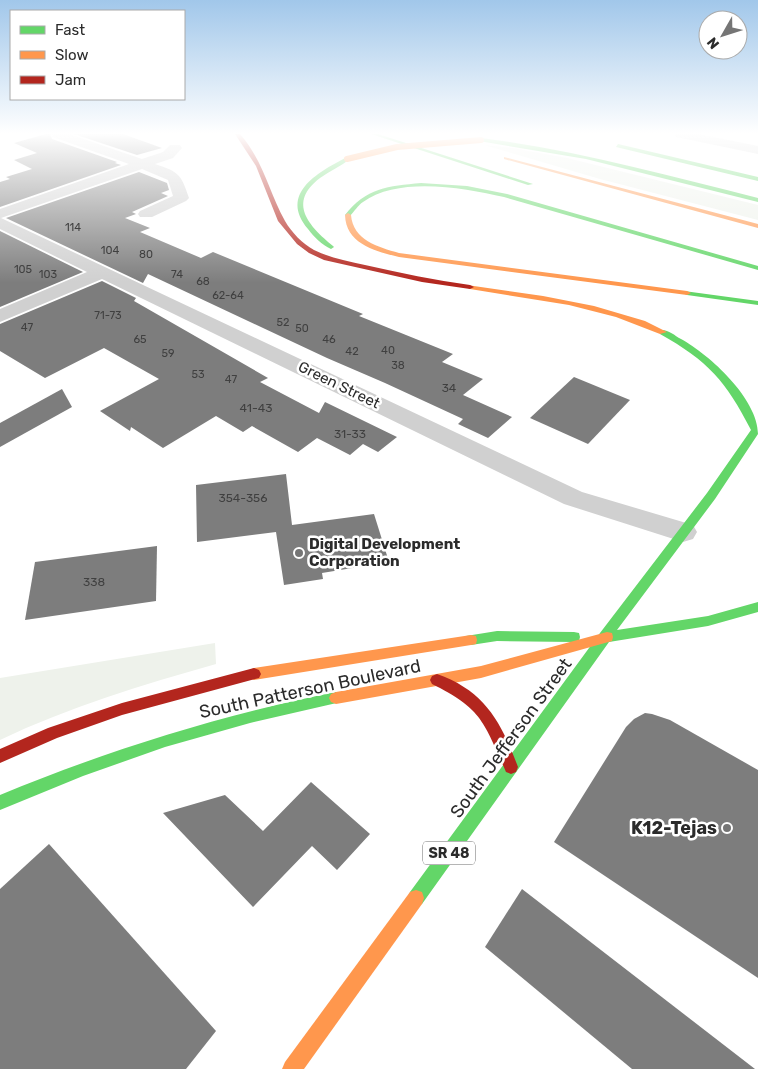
<svg xmlns="http://www.w3.org/2000/svg" width="758" height="1069" viewBox="0 0 758 1069" font-family="Rubik,sans-serif">
<style>
.green{fill:#eef2eb}
.building{fill:#7d7d7d}
.lines{fill:none;stroke-linecap:round;stroke-linejoin:round}
.street{fill:#d0d0d0;fill-rule:evenodd}
.fast{fill:#63d668;fill-rule:evenodd}
.slow{fill:#ff974d;fill-rule:evenodd}
.jam{fill:#b3261e;fill-rule:evenodd}
.slow-bridge{stroke:#ff974d;stroke-width:6}
.poi-dot{fill:#757575;stroke:#fff;stroke-width:2}
.labels{text-anchor:middle;dominant-baseline:central;stroke-width:5;stroke-linejoin:round;paint-order:stroke}
.far-number-label{font-size:11px;fill:#404040}
.number-label{font-size:12px;fill:#404040}
.shield{fill:#fff;stroke:#6b6b6b;stroke-width:1}
.shield-label{font-size:14px;font-weight:bold;fill:#2b2b2b}
.street-label{font-size:15px;fill:#2b2b2b;stroke:#fff}
.poi-label{font-size:15px;font-weight:bold;fill:#2b2b2b;stroke:#fff;text-anchor:start}
.near-street-label{font-size:18px;fill:#2b2b2b;stroke:#fff}
.near-poi-label{font-size:18px;font-weight:bold;fill:#2b2b2b;stroke:#fff;text-anchor:end}
</style>
<rect width="100%" height="100%" fill="#fff"/>
<g class="green">
<path d="M484,145L512,148L567,158L758,205V220L600,179Z"/>
<path d="M215,643L216,664C142,685 69,707 0,740V678Z"/>
</g>
<g class="building">
<path d="M46,134H50L52,139L117,162L115,163L121,165L0,207V182L10,179L6,177L32,169L14,160L37,153L14,143Z"/>
<path d="M74,134H123L162,148L137,155Z"/>
<path d="M139,172L167,183L169,190L161,193L168,196L132,212L136,214L125,218L150,228L140,232L201,258L213,252L363,314L359,316L453,354L442,362L483,379L463,395L512,417L488,438L458,424L463,419L385,383L327,358L148,274L143,283L6,218Z"/>
<path d="M0,231L83,272L0,307Z"/>
<path d="M102,281L136,298L134,301L268,378L260,382L319,413L325,402L397,437L378,452L363,444L350,455L317,438L298,452L252,426L243,432L216,416L163,448L131,427L130,431L100,411L159,379L104,348L45,378L0,351V324Z"/>
<path d="M574,377L630,400L588,444L530,418Z"/>
<path d="M62,389L72,407L0,447V423Z"/>
<path d="M286,474L292,525L374,514L389,562L322,573L323,579L284,585L276,532L197,542L196,485Z"/>
<path d="M157,546L156,601L25,620L35,562Z"/>
<path d="M645,713L652,714L670,720L758,770V978L554,842L626,727L634,719Z"/>
<path d="M311,782L370,834L337,870L312,846L253,907L163,813L225,795L263,831Z"/>
<path d="M49,844L216,1031L186,1069H0V889Z"/>
<path d="M522,889L755,1069H632L485,947Z"/>
</g>
<g class="lines">
<g class="street">
<path d="M52,134H69L142,159L163,152L170,145H180L182,148L173,158L155,164C179,172 181,174 189,198L186,201L152,217H140L138,214L140,211L173,196L168,180L142,169L1,218L582,492L693,525L697,532L693,539L683,542L564,504L102,279L0,322V309L87,272L0,229V209L129,164L53,137Z"/>
<path d="M675,134H698L758,146V154L681,138L676,137Z"/>
</g>
<g class="fast">
<path d="M371,134H378L533,184L528,185Z"/>
<path d="M481,138C575,150 666,175 758,198V202L586,159L479,141Z"/>
<path d="M618,144L758,177V181L616,147Z"/>
<path d="M345,158L350,159C341,166 330,171 320,178C287,203 309,226 333,246L334,247L331,249C322,245 314,237 308,229C279,194 317,173 345,158Z"/>
<path d="M421,183L467,186L507,194L758,266V270L504,197C464,188 399,176 363,202C358,205 354,212 350,216L345,215C366,188 388,186 421,183Z"/>
<path d="M684,291L758,301V305L687,295L683,293Z"/>
<path d="M660,330C668,329 674,335 681,339C710,355 758,399 758,434L715,499L617,630L708,616L758,602V612L708,626L609,642L422,904L416,906L410,904L408,898L410,892L600,633L707,493L751,430C726,381 708,361 660,334Z"/>
<path d="M497,631L574,632L579,633L580,637L579,641L574,642L497,641L471,645L466,644L465,640L466,636Z"/>
<path d="M336,692L341,694L343,698L341,702L250,723L165,747L83,776L0,810V795C109,750 220,715 336,692Z"/>
</g>
<g class="slow">
<path d="M504,157L758,224V228L504,159Z"/>
<path d="M348,213L351,215C353,240 378,247 399,253L687,291L691,293L687,295L399,257C375,251 346,244 345,215Z"/>
<path d="M467,285L543,296L594,306L645,321L667,332L660,334L616,317L569,305L470,289L466,287Z"/>
<path d="M607,632L612,633L613,637L612,641L481,678L336,704L331,702L329,698L331,694L336,692L481,666Z"/>
<path d="M471,635L476,636L477,640L476,644L471,645L254,680L249,678L247,674L249,670L254,668Z"/>
<path d="M416,890L422,892L424,898L422,904L304,1069H282L285,1062L410,892Z"/>
</g>
<g class="jam">
<path d="M235,134H240C264,162 268,190 285,221C292,233 302,243 314,250C330,258 348,261 365,265C400,273 435,280 470,285L474,287L470,289L422,282L324,260L309,253L297,244L278,221L256,166Z"/>
<path d="M254,668L259,670L261,674L259,678L122,715L57,738L0,763V749L48,728L122,703Z"/>
<path d="M437,674C485,691 501,722 518,767L516,772L511,774L506,772C484,723 483,709 432,684L430,680L432,676Z"/>
</g>
<path class="slow-bridge" d="M347,159L397,147L481,140"/>
</g>
<linearGradient id="sky" x2="0" y2="1"><stop stop-color="#a1c7ea"/><stop offset="0.47" stop-color="#fff"/><stop offset="1" stop-color="#fff" stop-opacity="0"/></linearGradient>
<rect width="758" height="283" fill="url(#sky)"/>
<g class="poi-dot">
<circle cx="299" cy="553" r="5"/>
<circle cx="727" cy="828" r="5"/>
</g>
<g class="labels">
<g class="far-number-label">
<text x="73" y="227">114</text>
<text x="110" y="250">104</text>
<text x="146" y="254">80</text>
<text x="23" y="269">105</text>
<text x="48" y="274">103</text>
<text x="177" y="274">74</text>
<text x="203" y="281">68</text>
<text x="228" y="295">62-64</text>
<text x="108" y="315">71-73</text>
<text x="283" y="322">52</text>
<text x="27" y="327">47</text>
<text x="302" y="328">50</text>
<text x="140" y="339">65</text>
<text x="329" y="339">46</text>
<text x="388" y="350">40</text>
<text x="352" y="351">42</text>
<text x="168" y="353">59</text>
<text x="398" y="365">38</text>
<text x="198" y="374">53</text>
<text x="231" y="379">47</text>
</g>
<g class="number-label">
<text x="449" y="388">34</text>
<text x="256" y="408">41-43</text>
<text x="350" y="434">31-33</text>
<text x="243" y="498">354-356</text>
<text x="94" y="582">338</text>
</g>
<rect class="shield" x="423" y="841.5" width="52" height="23" rx="4"/>
<g class="shield-label">
<text x="449" y="853">SR 48</text>
</g>
<g class="street-label">
<text transform="translate(339 385) rotate(26)">Green Street</text>
</g>
<g class="poi-label">
<text x="309" y="544">Digital Development<tspan x="309" dy="17">Corporation</tspan></text>
</g>
<g class="near-street-label">
<text transform="translate(310 689) rotate(-12)">South Patterson Boulevard</text>
<text transform="translate(511 738) rotate(-54)">South Jefferson Street</text>
</g>
<g class="near-poi-label">
<text x="717" y="828">K12-Tejas</text>
</g>
</g>
<rect x="10" y="10" width="175" height="90" fill="#ffffff" stroke="#aaaaaa"/>
<rect x="20" y="26" width="25" height="8" fill="#63d668" stroke="#aaaaaa"/>
<text x="55" y="35" font-size="15" fill="#2b2b2b">Fast</text>
<rect x="20" y="51" width="25" height="8" fill="#ff974d" stroke="#aaaaaa"/>
<text x="55" y="60" font-size="15" fill="#2b2b2b">Slow</text>
<rect x="20" y="76" width="25" height="8" fill="#b3261e" stroke="#aaaaaa"/>
<text x="55" y="85" font-size="15" fill="#2b2b2b">Jam</text>
<g transform="translate(723 35) rotate(231)"><circle r="24" fill="#ffffff" stroke="#aaaaaa"/>
<path d="M0-4L9 19L0 12L-9 19Z" fill="#757575"/>
<text y="-8" font-size="14" font-weight="bold" text-anchor="middle" fill="#2b2b2b">N</text>
</g>
</svg>
